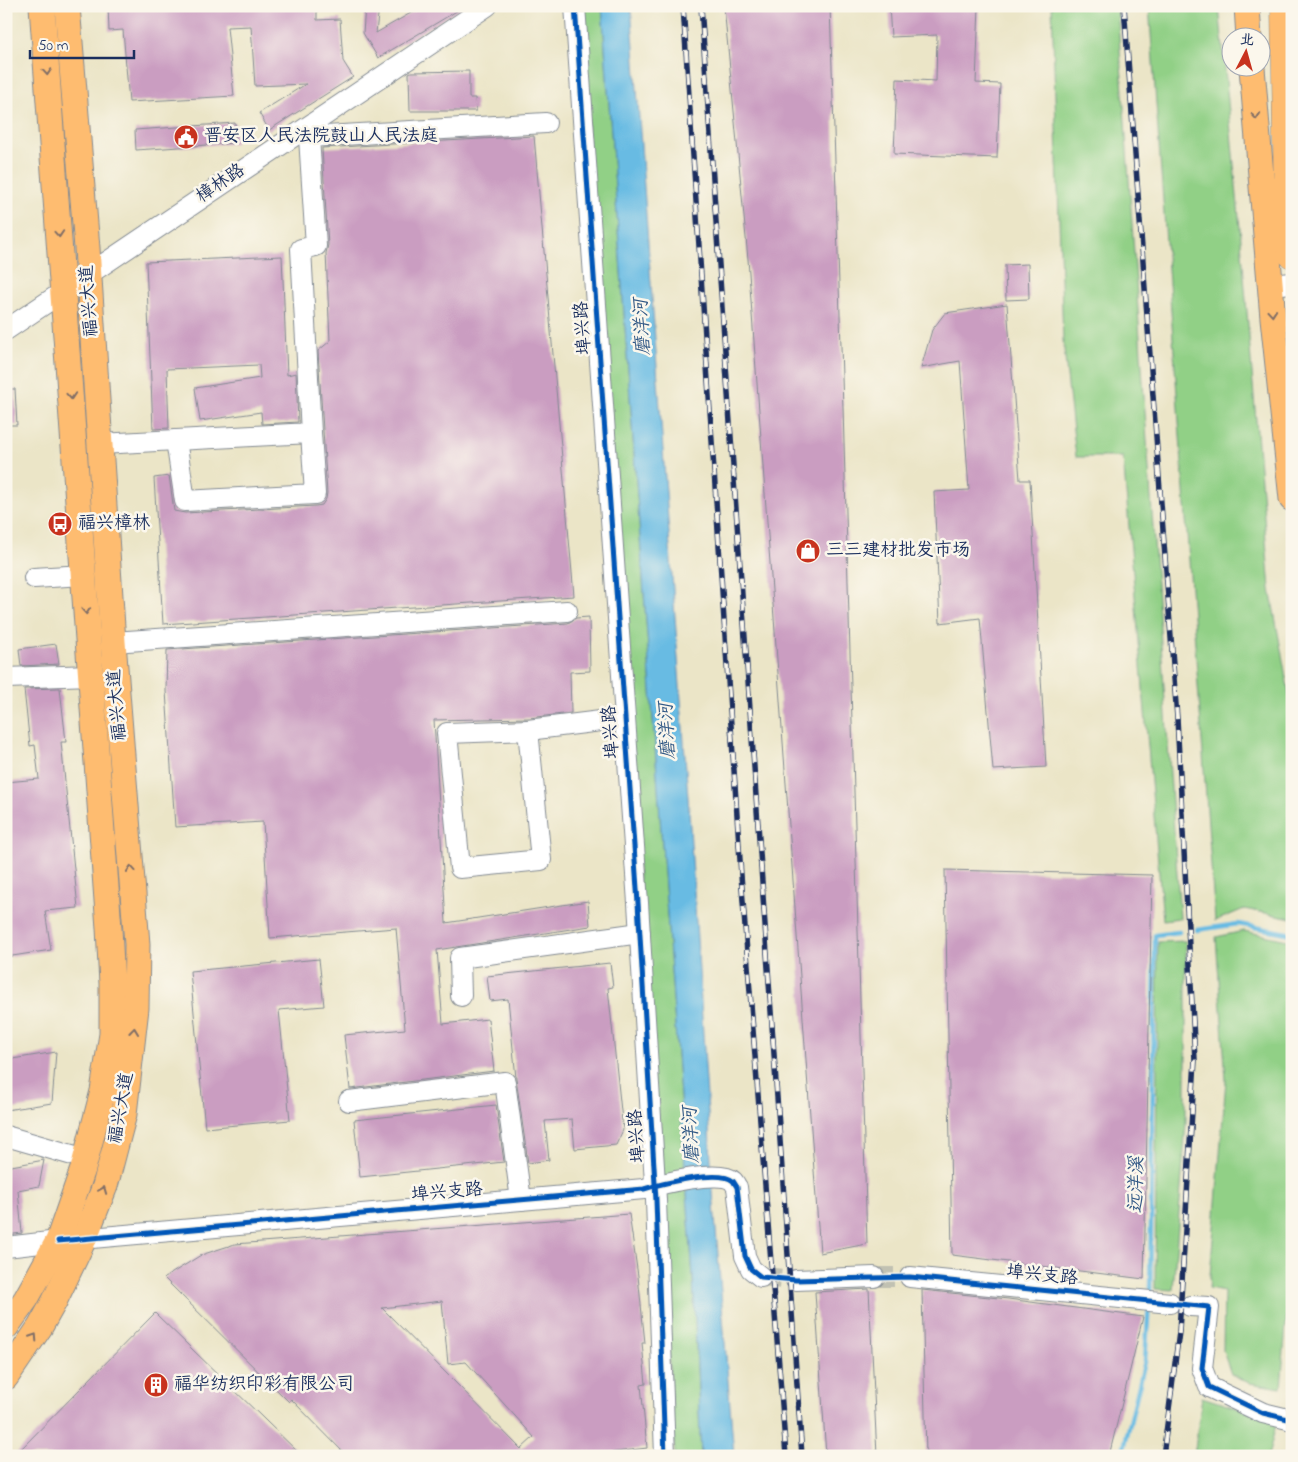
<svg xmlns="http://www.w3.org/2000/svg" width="1298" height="1462" viewBox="0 0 1298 1462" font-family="'Indie Flower','LXGW WenKai TC',sans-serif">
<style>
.green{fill:#91d086;stroke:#568072}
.water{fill:#67bbe3;stroke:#4175a0}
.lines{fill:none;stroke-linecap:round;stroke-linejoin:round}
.stream{stroke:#67bbe3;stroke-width:4.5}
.building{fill:#ca9dc1;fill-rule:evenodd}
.minor-tunnel{stroke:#c1c1b2;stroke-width:20;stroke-dasharray:20 10;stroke-linecap:butt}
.minor-casing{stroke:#838a92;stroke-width:22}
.major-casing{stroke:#838a92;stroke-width:27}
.highway-casing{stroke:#838a92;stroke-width:29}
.minor{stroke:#fff;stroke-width:20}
.major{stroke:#febc70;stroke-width:25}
.highway{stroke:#febc70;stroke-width:28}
.rail-casing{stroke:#1b2f5e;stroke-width:5.5}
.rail{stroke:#fbf7ec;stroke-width:4;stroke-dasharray:11;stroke-linecap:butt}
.cycleway-casing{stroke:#fbf7ec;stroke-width:8}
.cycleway{stroke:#0057b8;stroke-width:5}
.oneway{stroke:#816e66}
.labels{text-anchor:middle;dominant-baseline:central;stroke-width:5;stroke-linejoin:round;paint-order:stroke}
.poi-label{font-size:18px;fill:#1b2f5e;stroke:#fbf7ec;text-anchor:start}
.street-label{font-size:18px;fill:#1b2f5e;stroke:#fbf7ec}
.water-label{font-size:19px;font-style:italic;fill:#325986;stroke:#fbf7ec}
</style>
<rect width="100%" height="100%" fill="#fbf7ec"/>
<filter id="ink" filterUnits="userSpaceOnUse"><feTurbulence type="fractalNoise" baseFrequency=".02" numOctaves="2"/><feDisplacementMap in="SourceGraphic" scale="10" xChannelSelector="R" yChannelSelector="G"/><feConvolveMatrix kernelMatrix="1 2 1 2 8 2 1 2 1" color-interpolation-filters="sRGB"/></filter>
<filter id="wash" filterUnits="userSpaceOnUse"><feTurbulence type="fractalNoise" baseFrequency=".0096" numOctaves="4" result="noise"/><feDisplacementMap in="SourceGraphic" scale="20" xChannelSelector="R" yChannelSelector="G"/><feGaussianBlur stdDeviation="1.12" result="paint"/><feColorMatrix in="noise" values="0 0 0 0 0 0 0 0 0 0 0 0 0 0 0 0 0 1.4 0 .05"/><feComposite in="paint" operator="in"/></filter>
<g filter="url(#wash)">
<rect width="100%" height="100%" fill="#ebe5c7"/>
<g class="green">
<path d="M579,6H602L693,1277L701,1456H675L639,880Z"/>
<path d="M1052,6H1117L1180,918L1163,920L1123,457H1076L1063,340Z"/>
<path d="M1149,6H1219L1240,228L1270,589L1290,699L1292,726V918L1244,909L1215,921Z"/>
<path d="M1244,931L1292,941V1248L1281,1388L1249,1383L1231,1374L1223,1351L1224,1291L1209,1288L1226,1080L1216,937Z"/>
<path d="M1186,941V1123L1173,1290L1155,1289L1158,942Z"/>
<path d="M1202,1397L1277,1421L1268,1456H1194Z"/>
</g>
<path class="water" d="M602,6H631L689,811L713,1192L734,1456H701L693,1277Z"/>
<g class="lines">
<g class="stream">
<path d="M1197,930L1238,924L1292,934"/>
<path d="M1150,1295L1155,935L1179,932"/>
<path d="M1122,1456L1145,1361L1149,1305"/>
</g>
</g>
<g id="blocks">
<g class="building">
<path d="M108,6H317V20L340,19L343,61L353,77L269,130L259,113L306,84L255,86L251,26L227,27L234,96L129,102L123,30L109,31Z"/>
<path d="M365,6H379L376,33L423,6H465L378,58L363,33Z"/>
<path d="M724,6H830L843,408L867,1244L820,1253L748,259Z"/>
<path d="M889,6H979L976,83L1000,84L997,158L894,154L897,79L936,81L937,35L891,37Z"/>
<path d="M469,71V98H475L476,111H410L409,73L411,72Z"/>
<path d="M235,123L236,143L136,150L135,130Z"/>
<path d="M534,136L574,596L163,624L154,478L169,476L174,511L185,513L316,506L322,505L326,499L327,493L318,351L330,341L326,253L328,245L322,148Z"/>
<path d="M282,256L287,375L296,373L298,422L262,424L261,412L200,421L195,388L260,378L259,365L167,369L169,428L153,429L146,262Z"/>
<path d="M1028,264L1029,299L1006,300L1005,265Z"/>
<path d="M1007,304L1020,480H1030L1046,767L993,770L980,618L940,623L934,492L969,490L960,361L921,368L932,330L945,313Z"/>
<path d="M6,389H15L17,425H6Z"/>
<path d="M589,617L590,671L570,672L571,713L529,718L434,720L446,923L588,901L590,926L437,950L443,1024L488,1019L494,1071L350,1089L344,1035L405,1029L396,928L270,938L263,822L175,827L166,691L167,650L568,623L576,618Z"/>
<path d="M56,644L59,664L21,666L19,649Z"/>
<path d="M60,688L66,742H61L78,908L45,911L51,950L6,957V782L39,779L35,745L30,746L24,689Z"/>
<path d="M945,870L1152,875L1144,1279L952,1255Z"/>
<path d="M319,959L324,1006L279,1010L290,1120L205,1128L190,971Z"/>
<path d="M610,963L613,987L608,988L623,1130L616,1145L575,1149L572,1119L545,1121L549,1160L528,1163L516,1078L508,999L490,1001L487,976Z"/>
<path d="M56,1052L52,1103L6,1110V1060Z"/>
<path d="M496,1105L504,1162L360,1177L354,1120Z"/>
<path d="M44,1160L39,1186L18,1190L22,1233L6,1235V1167Z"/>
<path d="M629,1214L638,1276L645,1343H642L646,1384L641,1385L647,1448L585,1456H347L291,1399L289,1402L164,1278L201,1255L235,1244ZM442,1301L448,1364L466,1362L534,1437L521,1449L382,1308Z"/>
<path d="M869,1289L877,1456H826L815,1292Z"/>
<path d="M922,1290L1008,1299L1143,1317L1109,1456H926Z"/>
<path d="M155,1313L302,1456H14Z"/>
</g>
</g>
</g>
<g filter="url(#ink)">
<use href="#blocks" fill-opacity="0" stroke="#838a92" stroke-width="1"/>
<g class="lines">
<g class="minor-tunnel">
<path d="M761,1277L796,1280"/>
<path d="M874,1277H910"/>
</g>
<defs>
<g id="minor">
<path d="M575,6L638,903L656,1200L665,1456"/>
<path d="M1270,285L1292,283"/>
<path d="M6,330L487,6"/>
<path d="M176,440L185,501L315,494L311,433"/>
<path d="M100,444L311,433L301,249L316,246L309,137L546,123"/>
<path d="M34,578L84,575"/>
<path d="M113,642L567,611"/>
<path d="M6,678L91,675"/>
<path d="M528,730L541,860L460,868L447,733Z"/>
<path d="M528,730L625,718"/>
<path d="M461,996L460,958L640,933"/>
<path d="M349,1101L505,1082L521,1200"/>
<path d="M6,1136L86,1159"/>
<path d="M6,1247L58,1241L644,1189C660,1184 720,1169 733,1181C734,1182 736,1186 737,1187L745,1256L751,1269L761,1277"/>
<path d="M910,1277L1170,1303"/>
<path d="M796,1280L874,1277"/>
<path d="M1190,1306L1209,1307L1202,1368L1209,1387L1263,1413L1292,1420"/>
</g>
<g id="major">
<path d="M1247,6L1249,38"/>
<path d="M1252,68L1273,318L1292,499"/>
<path d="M6,1327L26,1299L58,1241L83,1169L103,1091L112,1034V984L109,928L42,6"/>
<path d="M6,1377L40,1327L54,1302L84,1239L105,1186L124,1114L136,1008L137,944L113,642L87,248L67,6"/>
</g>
<path id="highway" d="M1285,6L1288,205L1292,254"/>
</defs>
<use href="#minor" class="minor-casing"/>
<use href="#major" class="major-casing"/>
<use href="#highway" class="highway-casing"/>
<use href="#minor" class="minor"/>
<use href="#major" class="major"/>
<use href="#highway" class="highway"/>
<defs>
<g id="rail">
<path d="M683,6L741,875L786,1456"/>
<path d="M701,6L802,1456"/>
<path d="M1124,6L1177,718L1195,1060L1179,1332L1163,1456"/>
</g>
</defs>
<use href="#rail" class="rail-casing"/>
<use href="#rail" class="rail"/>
<defs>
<g id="cycleway">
<path d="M575,6L638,903L656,1200L665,1456"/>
<path d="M58,1241L644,1189C660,1184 720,1169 733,1181C734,1182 736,1186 737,1187L745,1256L751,1269L761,1277L796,1280L910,1277L1209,1307L1202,1368L1209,1387L1263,1413L1292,1420"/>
</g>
</defs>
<use href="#cycleway" class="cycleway-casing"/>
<use href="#cycleway" class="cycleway"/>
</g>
<defs><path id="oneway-chevron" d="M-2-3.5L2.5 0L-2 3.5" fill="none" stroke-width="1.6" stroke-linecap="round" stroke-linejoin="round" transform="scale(1.25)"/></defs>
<g class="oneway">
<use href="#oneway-chevron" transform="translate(47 72) rotate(86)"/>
<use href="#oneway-chevron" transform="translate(1256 116) rotate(85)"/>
<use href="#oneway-chevron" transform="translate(59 234) rotate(86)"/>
<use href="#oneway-chevron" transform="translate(1272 313) rotate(85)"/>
<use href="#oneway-chevron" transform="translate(71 396) rotate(86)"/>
<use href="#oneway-chevron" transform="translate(86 611) rotate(86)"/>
<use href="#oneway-chevron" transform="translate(131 869) rotate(-95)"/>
<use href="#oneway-chevron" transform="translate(134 1031) rotate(-84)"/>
<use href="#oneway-chevron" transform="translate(103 1190) rotate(-69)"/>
<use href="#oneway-chevron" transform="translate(34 1337) rotate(-57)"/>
</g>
</g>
<defs>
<symbol id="civic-disc" viewBox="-11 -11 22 22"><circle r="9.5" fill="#c8321e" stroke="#fbf7ec"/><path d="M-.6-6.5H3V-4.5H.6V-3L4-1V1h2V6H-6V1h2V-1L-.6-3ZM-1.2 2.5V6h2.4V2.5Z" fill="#fff"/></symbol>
<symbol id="bus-disc" viewBox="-11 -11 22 22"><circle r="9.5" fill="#c8321e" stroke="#fbf7ec"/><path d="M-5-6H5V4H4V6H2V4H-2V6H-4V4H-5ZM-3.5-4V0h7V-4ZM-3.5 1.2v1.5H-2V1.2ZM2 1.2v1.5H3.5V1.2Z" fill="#fff"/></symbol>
<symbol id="shop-disc" viewBox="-11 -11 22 22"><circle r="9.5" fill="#c8321e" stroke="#fbf7ec"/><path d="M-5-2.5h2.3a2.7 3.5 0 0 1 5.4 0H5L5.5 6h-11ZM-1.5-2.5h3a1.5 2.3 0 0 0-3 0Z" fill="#fff"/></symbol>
<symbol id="building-disc" viewBox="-11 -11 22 22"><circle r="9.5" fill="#c8321e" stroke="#fbf7ec"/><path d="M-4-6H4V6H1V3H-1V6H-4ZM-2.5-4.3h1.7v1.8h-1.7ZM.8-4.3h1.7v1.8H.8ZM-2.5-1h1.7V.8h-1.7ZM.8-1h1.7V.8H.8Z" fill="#fff"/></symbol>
</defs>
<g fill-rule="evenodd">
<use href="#civic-disc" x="172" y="123" width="28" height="28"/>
<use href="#bus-disc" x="46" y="510" width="28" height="28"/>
<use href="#shop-disc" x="794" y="537" width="28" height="28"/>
<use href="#building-disc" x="142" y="1371" width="28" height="28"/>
</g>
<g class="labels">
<g class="poi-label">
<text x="204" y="137">晋安区人民法院鼓山人民法庭</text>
<text x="78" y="524">福兴樟林</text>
<text x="826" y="551">三三建材批发市场</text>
<text x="174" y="1385">福华纺织印彩有限公司</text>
</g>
<g class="street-label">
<text transform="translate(221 184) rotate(-34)">樟林路</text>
<text transform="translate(90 301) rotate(-94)">福兴大道</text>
<text transform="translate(584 328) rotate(-94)">埠兴路</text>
<text transform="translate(118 705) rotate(-95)">福兴大道</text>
<text transform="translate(612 732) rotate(-94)">埠兴路</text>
<text transform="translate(122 1108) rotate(-80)">福兴大道</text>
<text transform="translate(638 1136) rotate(-94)">埠兴路</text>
<text transform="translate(447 1193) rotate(-5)">埠兴支路</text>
<text transform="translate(1042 1276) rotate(6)">埠兴支路</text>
</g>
<g class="water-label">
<text transform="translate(643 327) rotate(-93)">磨洋河</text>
<text transform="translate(668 731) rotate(-93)">磨洋河</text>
<text transform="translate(692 1135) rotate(-93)">磨洋河</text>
<text transform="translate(1137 1185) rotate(-89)">远洋溪</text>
</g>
</g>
<rect width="1298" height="1462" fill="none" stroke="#fbf7ec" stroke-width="25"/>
<g transform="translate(1246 52) rotate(6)"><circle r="24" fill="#fbf7ec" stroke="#a1a7b3"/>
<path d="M0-4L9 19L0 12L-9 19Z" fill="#c8321e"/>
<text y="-8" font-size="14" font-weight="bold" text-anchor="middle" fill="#1b2f5e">北</text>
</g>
<path d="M30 50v8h104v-8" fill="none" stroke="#1b2f5e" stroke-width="2.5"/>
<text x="38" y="50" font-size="15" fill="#1b2f5e" stroke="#fbf7ec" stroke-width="4" paint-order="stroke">50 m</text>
</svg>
